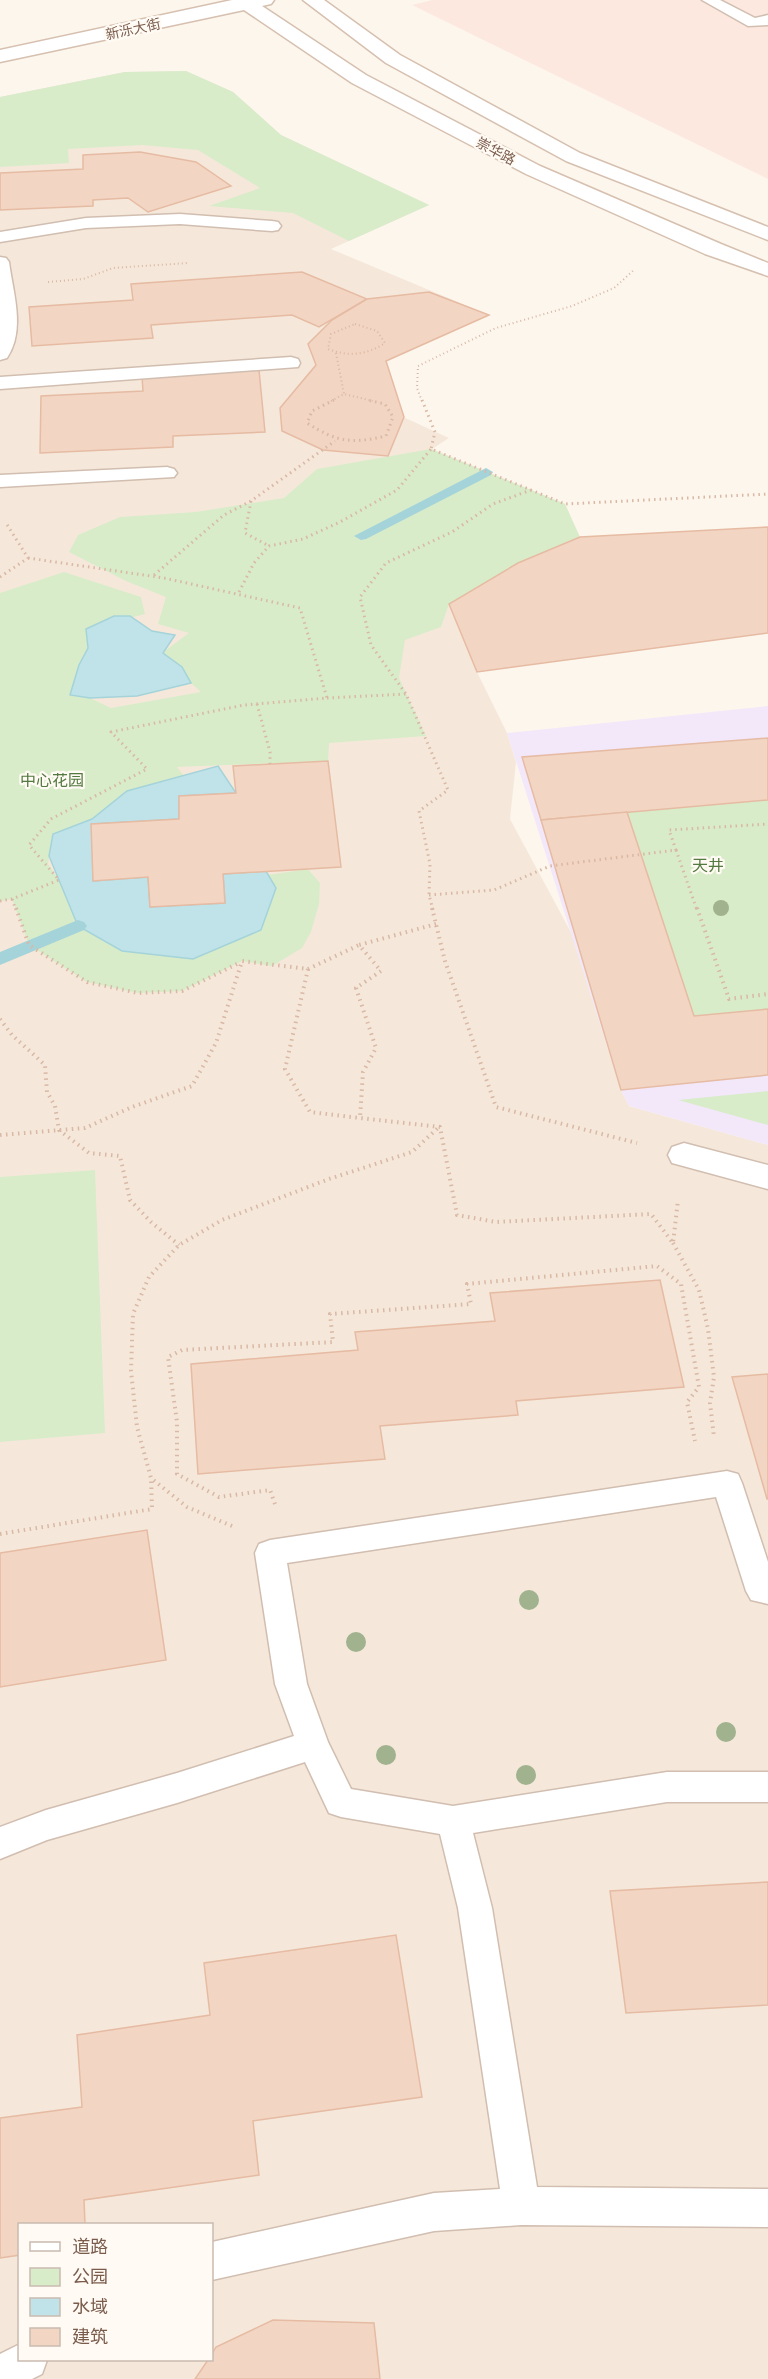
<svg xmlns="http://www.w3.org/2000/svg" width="768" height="2379" viewBox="0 0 768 2379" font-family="Poppins,'Noto Sans SC',sans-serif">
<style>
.residential{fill:#f5e8da;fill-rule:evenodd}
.commercial{fill:#fde8e0}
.education{fill:#f3e8fa}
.green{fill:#d8ecc9}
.water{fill:#bfe3e8;stroke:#a5d3da;stroke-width:1.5}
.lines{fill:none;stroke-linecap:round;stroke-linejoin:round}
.stream{fill:#a5d3da;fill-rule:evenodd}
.building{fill:#f3d5c3;stroke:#e6bba3;stroke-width:1.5}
.lane-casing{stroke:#d1beb0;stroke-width:3}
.street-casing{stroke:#d1beb0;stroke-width:3}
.secondary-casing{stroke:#d6c0b0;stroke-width:3}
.path-far2{stroke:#d9b8a5;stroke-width:2;stroke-dasharray:1 3;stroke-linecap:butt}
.path-far1{stroke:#d9b8a5;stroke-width:3;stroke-dasharray:1.5 4;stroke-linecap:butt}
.path{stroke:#d9b8a5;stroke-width:4;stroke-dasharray:1.5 4.5;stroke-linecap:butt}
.lane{fill:#fff;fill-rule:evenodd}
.street{fill:#fff;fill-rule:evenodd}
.secondary{fill:#fff;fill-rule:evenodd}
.tree{fill:#a0b28e}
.labels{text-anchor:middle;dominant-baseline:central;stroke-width:4.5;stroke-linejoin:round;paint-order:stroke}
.far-street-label{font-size:14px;fill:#7a5c4d;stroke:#fffaf3}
.park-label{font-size:16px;fill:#537a41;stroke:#fffaf3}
</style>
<rect width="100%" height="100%" fill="#fdf6ec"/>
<path class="residential" d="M186,71L233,92L281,135L429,205L331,249L489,315L386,361L403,417L449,438L432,449L565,504L570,515L518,563L449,604L477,672L507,733L516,762L510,819L573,936L621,1090L629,1106L768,1145V2379H0V97L125,72ZM20,2224H212V2360H20Z"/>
<path class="commercial" d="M432,0H768V179L412,5Z"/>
<path class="education" d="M768,706V1145L629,1106L621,1090L507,733Z"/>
<g class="green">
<path d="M186,71L233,92L281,135L429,205L349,241L293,213L209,206L260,188L198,150L142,145L68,149L69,163L0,167V97L125,72Z"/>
<path d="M431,449L565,504L580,537L518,563L449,604L441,627L405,640L399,678L426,736L329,743L328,761L177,767L184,776L127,791L92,819L53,834L48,864L59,880L78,926L122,951L276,888L268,875L308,869L320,883L319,904L311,932L302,948L272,966L242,961L182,991L138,993L87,982L29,945L12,899L0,901V593L64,572L141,597L145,614L86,629L88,648L70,695L90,698L111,708L201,692L191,683L182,667L162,653L189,633L158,624L166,597L126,581L69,552L78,535L120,517L196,512L284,498L317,469Z"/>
<path d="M768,800V1009L694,1016L627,812Z"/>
<path d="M768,1091V1125L678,1100Z"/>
<path d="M95,1170L105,1433L0,1442V1177Z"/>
</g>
<g class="water">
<path d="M114,616H130L152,631L175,635L163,653L182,667L191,683L137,696L90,698L70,695L79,665L88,648L86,629Z"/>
<path d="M218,766L236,793L179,796V819L92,824L93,881L148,877L150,907L225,903L223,874L266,871L276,888L261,930L193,959L122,951L78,926L49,856L53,834L92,819L127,791Z"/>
</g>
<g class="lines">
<g class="stream">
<path d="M486,468L493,472L491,475L366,539L361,540L354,536Z"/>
<path d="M78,920L84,922L87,926L84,930L0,965V952Z"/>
</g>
</g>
<g class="building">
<path d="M140,152L196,162L231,186L148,212L128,198L93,200V206L0,210V173L83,169V155Z"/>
<path d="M302,272L367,299L319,327L292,315L151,325L153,338L32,346L29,307L133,300L131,284Z"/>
<path d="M429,292L489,315L386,361L404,417L388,456L323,450L282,431L280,408L316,365L308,344L332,320L367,299Z"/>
<path d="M259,370L265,432L173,436V447L40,453L41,396L143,391L142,376Z"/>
<path d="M768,527V633L477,672L449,604L518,563L580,537Z"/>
<path d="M768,738V800L541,820L522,757Z"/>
<path d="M328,761L341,867L223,874L225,903L150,907L148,877L93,881L91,824L179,819V796L236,793L233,766Z"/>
<path d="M627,812L694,1016L768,1009V1075L621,1090L541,820Z"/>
<path d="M660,1280L684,1387L516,1401L518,1415L380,1426L385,1459L198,1474L191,1364L358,1350L355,1332L495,1321L490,1293Z"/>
<path d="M768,1374V1499H767L732,1377Z"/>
<path d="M147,1530L166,1660L0,1687V1553Z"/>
<path d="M768,1882V2005L626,2013L610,1891Z"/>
<path d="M396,1935L422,2097L253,2121L259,2175L84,2200L85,2224H20V2255L0,2258V2118L82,2107L77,2035L210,2015L204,1963Z"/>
<path d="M273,2320L374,2323L380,2379H195L208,2360H212V2354L216,2347Z"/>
</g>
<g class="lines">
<defs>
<g id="lane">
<path d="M702,0H720L755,18L768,15V25L748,26Z"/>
<path d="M180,214L272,221L278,222L281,226L278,230L272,231L180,224L86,228L0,242V232L86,218Z"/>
<path d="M0,257L6,258L9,262C13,293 26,330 7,358L0,360Z"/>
<path d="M291,357L298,359L300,363L298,367L0,389V377Z"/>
<path d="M167,467L174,469L177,473L174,477L0,487V475Z"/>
<path d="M727,1471L738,1474L742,1483L768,1562V1604L751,1600L746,1591L716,1497L287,1563L307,1684L328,1742L351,1789L453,1806L667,1772H768V1802H667L473,1833L492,1908L537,2187L768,2189V2227L521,2225L434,2231L212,2280V2242L434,2193L500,2189L458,1908L440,1834L341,1817L329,1813L305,1762L177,1803L47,1840L0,1859V1827L46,1810L177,1773L294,1736L275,1684L255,1553L259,1544L270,1540Z"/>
<path d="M20,2344V2360H47L42,2374L32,2379H0V2354Z"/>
</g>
<path id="street" d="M684,1143L768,1165V1189L672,1163L668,1155L672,1147Z"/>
<g id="secondary">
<path d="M232,0H274L271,4L262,6L366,75L540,166L721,244L768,263V276L705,254L526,174L352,83L244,10L0,62V50Z"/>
<path d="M303,0H324L400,55L580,153L768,227V240L566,161L386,63Z"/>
</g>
</defs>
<use href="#lane" class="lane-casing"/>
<use href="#street" class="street-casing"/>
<use href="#secondary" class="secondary-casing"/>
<g class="path-far2">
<path d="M48,282L83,279L113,268L188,263"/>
<path d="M355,324L377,331L385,343C367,355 348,357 328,349L331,334Z"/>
<path d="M336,353L344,394"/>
<path d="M331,401L344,394L373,401"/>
<path d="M422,401L417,388L418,366L496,328L572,306L614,288L635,269"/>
</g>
<g class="path-far1">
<path d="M334,400L312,411L307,423C337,442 351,444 386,436L393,417L385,404L367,400"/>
<path d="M422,400L435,432L431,449L565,504L768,494"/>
<path d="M251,501L245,533L269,546"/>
<path d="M154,575L224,515L251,501L335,441"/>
<path d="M0,577L28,558L6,523"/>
<path d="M239,592L254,563L269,546L303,539L340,522L397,490L431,449"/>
<path d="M327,698L406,694"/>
<path d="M257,704L270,752V764"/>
<path d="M676,850L697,910"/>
<path d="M429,895L494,890L550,866L676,850L669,830L768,824"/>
<path d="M12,899L16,910"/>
<path d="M0,901L12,899L59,880L29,845L51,819L147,769L111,732L244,705L327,698L300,608L164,578L28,558"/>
<path d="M433,910L429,895L430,864L419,811L448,790L406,694L371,645L360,597L386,563L452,532L493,504L531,490"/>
</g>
<g class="path">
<path d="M16,908L29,945L87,982L138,993L182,991L241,962"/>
<path d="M432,908L445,961L496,1107L637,1143"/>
<path d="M697,908L729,999L768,994"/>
<path d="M436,924L359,945L381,971L356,988L376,1048L363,1072L360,1118L440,1127L457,1215L496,1222L651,1214L673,1243L678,1200"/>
<path d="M308,969L285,1069L310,1112L360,1118"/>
<path d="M0,1019L12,1035L45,1065L47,1092L55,1106L59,1130L89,1153L120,1156L130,1200L151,1222L179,1245"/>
<path d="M0,1135L85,1128L132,1107L192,1086L216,1043L242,961L308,969L359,945"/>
<path d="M673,1243L699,1290L708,1329L714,1377L710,1403L714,1437"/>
<path d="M275,1504L270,1490L219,1497L177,1474V1422L168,1357L182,1350L333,1342L330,1314L471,1304L467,1284L657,1266L681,1284L699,1387L687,1402L695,1441"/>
<path d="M232,1526L187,1507L151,1478L137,1427L131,1371L133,1314L149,1277L179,1245L222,1220L329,1179L412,1152L439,1127"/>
<path d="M0,1534L152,1509L151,1478"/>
</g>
<use href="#lane" class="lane"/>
<use href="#street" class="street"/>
<use href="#secondary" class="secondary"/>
</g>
<g class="tree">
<circle cx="721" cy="908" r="8"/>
<circle cx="529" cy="1600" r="10"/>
<circle cx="356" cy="1642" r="10"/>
<circle cx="726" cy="1732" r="10"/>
<circle cx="386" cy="1755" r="10"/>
<circle cx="526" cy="1775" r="10"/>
</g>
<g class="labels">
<g class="far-street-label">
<text transform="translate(133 29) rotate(-12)">新泺大街</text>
<text transform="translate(496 151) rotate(28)">崇华路</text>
</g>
<g class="park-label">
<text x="52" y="780">中心花园</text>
<text x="708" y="865">天井</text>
</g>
</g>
<rect x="18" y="2223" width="195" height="138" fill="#fffaf3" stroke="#cabbb1" stroke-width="1.5"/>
<rect x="30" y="2242" width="30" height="9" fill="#ffffff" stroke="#cabbb1" stroke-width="1.5"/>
<text x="72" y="2253" font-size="18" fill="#7a5c4d">道路</text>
<rect x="30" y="2268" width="30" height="18" fill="#d8ecc9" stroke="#cabbb1" stroke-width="1.5"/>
<text x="72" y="2283" font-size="18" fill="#7a5c4d">公园</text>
<rect x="30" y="2298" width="30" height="18" fill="#bfe3e8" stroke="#cabbb1" stroke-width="1.5"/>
<text x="72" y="2313" font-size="18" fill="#7a5c4d">水域</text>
<rect x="30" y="2328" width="30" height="18" fill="#f3d5c3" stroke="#cabbb1" stroke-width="1.5"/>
<text x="72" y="2343" font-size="18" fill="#7a5c4d">建筑</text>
</svg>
